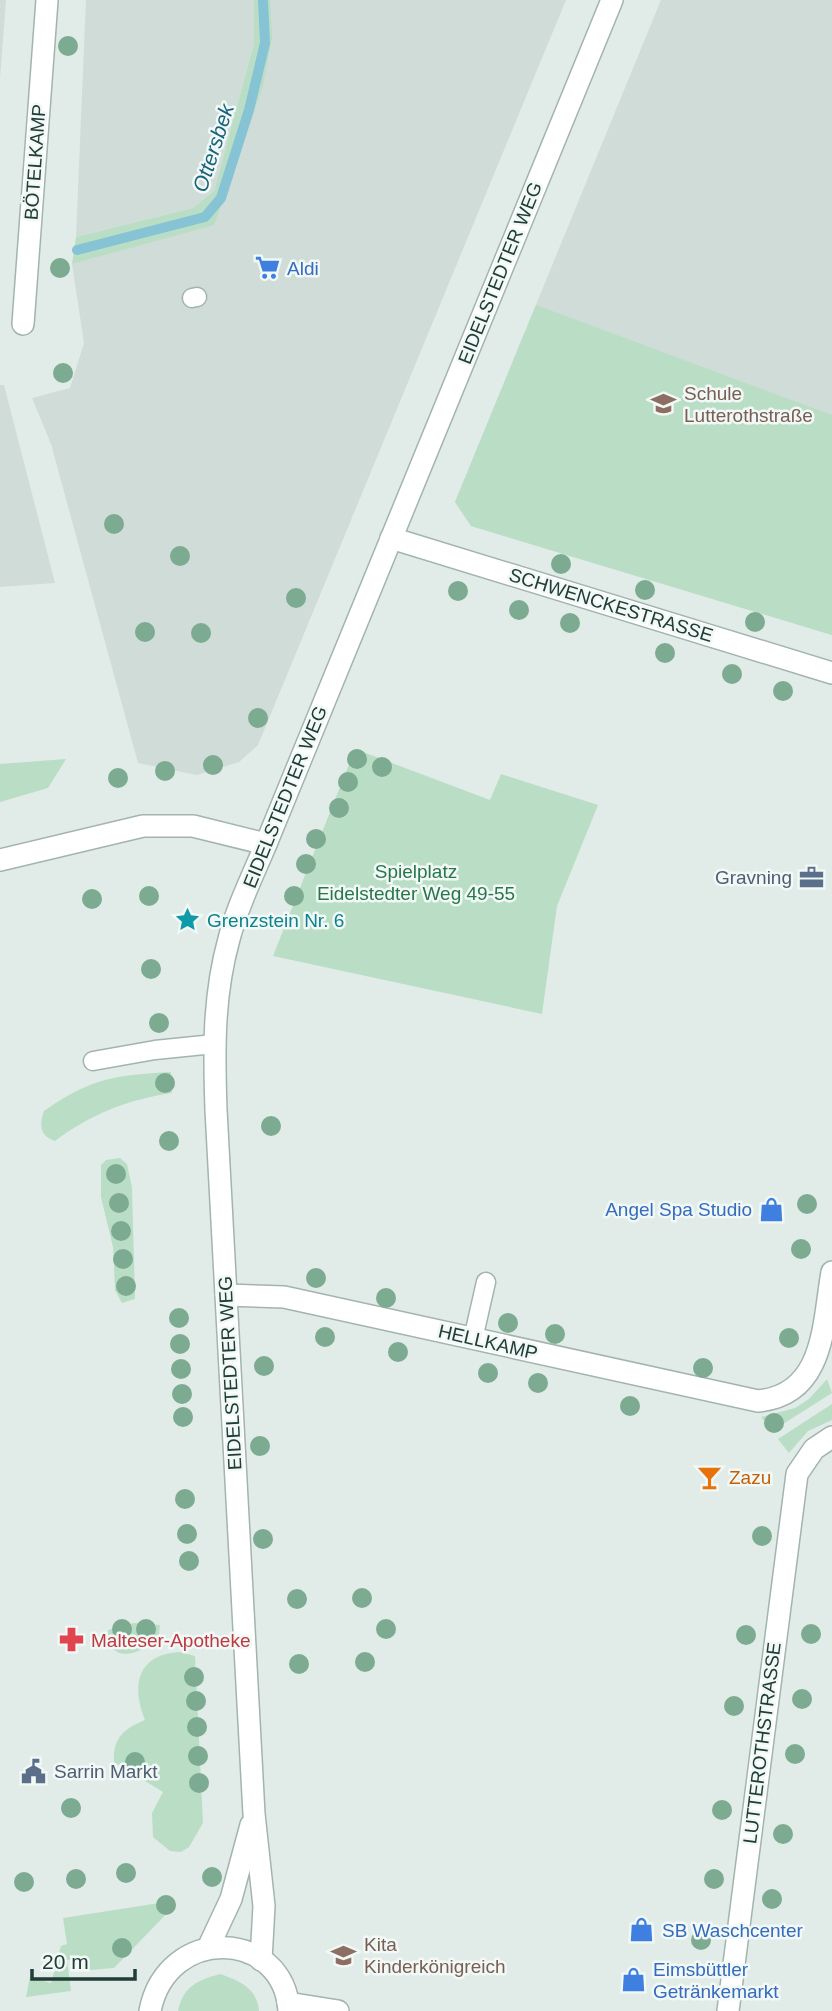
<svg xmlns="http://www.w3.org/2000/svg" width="832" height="2011" viewBox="0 0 832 2011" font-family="Helvetica,sans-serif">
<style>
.built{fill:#cfdcd7}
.green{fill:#b9dec5}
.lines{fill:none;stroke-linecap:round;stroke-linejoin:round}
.stream{stroke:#86c3d4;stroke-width:10}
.service-casing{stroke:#a3b4af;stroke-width:21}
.minor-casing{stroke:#a3b4af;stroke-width:24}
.tertiary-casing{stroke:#a3b4af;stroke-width:24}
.service{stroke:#fff;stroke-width:18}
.minor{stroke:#fff;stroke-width:21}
.tertiary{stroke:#fff;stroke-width:21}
.tree{fill:#7cab92}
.labels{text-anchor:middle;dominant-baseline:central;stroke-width:5;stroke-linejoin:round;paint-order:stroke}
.street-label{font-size:19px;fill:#203d37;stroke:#f1f8f5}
.shop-label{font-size:19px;fill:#366cbe;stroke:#f1f8f5;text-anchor:start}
.education-label{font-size:19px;fill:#785e54;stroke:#f1f8f5;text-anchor:start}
.park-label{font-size:19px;fill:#29764c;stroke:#f1f8f5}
.service-label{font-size:19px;fill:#4e5e75;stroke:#f1f8f5;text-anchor:end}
.culture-label{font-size:19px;fill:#0d838f;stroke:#f1f8f5;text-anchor:start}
.food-label{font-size:19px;fill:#c56008;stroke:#f1f8f5;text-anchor:start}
.health-label{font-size:19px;fill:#be3a42;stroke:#f1f8f5;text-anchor:start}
.water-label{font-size:21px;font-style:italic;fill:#18647c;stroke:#f1f8f5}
</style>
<rect width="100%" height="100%" fill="#e1ece8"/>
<g class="built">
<path d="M0,0H6L0,78Z"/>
<path d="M86,0H254V43L214,191L193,208L76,237Z"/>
<path d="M270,0H566L258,745L239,762L197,775L138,763L51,444L32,398L70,388L84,343L72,264L214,224Z"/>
<path d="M661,0H832V635L471,526L455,502Z"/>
<path d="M0,385H4L55,583L0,587Z"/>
</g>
<g class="green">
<path d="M254,0H270L272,38L263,86L214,225L72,264L76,237L193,208L214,191L254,43Z"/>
<path d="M536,305L832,415V635L471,526L455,502Z"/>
<path d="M355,749L490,800L501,774L598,805L557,906L542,1014L273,956Z"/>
<path d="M66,759L48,788L0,802V764Z"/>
<path d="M171,1072L172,1093C129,1099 89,1115 55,1141C40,1136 39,1125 44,1111C91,1078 115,1075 171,1072Z"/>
<path d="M120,1158L127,1164L132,1188L135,1299L122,1303L115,1290L113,1247L101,1197V1165L106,1160Z"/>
<path d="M827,1379L832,1393L772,1431L761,1417L795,1408L809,1399Z"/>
<path d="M832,1404V1420L808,1431L789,1453L778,1439Z"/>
<path d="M134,1623L160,1625L159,1634C145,1655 107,1667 108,1630Z"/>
<path d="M180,1652L195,1656L203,1823L189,1847L181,1852L170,1851L153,1837L152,1813L163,1792L114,1762C113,1737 124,1729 145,1720C131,1686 137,1654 180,1652Z"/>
<path d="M172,1901L174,1906L114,1968L90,1970L88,1958L67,1960L71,1991L26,1997L30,1977L51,1983L61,1946L67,1944L63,1918Z"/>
<path d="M220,1974C240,1981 257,1988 259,2011H178C183,1986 198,1980 220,1974Z"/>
</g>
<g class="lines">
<path class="stream" d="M77,250L205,217L221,198L249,110L265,43L263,0"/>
<defs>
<g id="service">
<path d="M192,298L197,297"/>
<path d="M93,1061L155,1050L214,1044"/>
<path d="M473,1339L486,1282"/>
</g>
<g id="minor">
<path d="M23,324L47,0"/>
<path d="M391,538L832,673"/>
<path d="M0,860L143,826H193L266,844"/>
<path d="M226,1295L284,1297L758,1401C825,1395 823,1324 832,1272"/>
<path d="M728,2011L797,1474L814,1449L832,1437"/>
</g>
<g id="tertiary">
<path d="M208,1948L231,1899L251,1825"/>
<path d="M261,1960L264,1906L254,1814L216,1110C214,1052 213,996 229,939C237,907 253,875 266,844L612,0"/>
<path d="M288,2003L338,2011"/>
<path d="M150,2011C167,1924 284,1929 289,2011"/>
</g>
</defs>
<use href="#service" class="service-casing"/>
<use href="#minor" class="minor-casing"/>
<use href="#tertiary" class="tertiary-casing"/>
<use href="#service" class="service"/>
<use href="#minor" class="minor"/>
<use href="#tertiary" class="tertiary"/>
</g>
<g class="tree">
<circle cx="68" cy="46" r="10"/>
<circle cx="60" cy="268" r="10"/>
<circle cx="63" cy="373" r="10"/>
<circle cx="114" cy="524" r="10"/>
<circle cx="180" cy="556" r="10"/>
<circle cx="561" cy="564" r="10"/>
<circle cx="645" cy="590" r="10"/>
<circle cx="458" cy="591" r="10"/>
<circle cx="296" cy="598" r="10"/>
<circle cx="519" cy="610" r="10"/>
<circle cx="755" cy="622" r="10"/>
<circle cx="570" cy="623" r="10"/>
<circle cx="145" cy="632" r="10"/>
<circle cx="201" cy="633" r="10"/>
<circle cx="665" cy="653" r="10"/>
<circle cx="732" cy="674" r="10"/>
<circle cx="783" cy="691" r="10"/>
<circle cx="258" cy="718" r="10"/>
<circle cx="357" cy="759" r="10"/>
<circle cx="213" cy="765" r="10"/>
<circle cx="382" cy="767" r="10"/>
<circle cx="165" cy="771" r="10"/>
<circle cx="118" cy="778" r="10"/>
<circle cx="348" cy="782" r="10"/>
<circle cx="339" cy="808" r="10"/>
<circle cx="316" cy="839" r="10"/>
<circle cx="306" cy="864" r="10"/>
<circle cx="149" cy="896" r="10"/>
<circle cx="294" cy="896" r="10"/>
<circle cx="92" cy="899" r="10"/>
<circle cx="151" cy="969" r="10"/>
<circle cx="159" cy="1023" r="10"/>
<circle cx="165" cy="1083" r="10"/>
<circle cx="271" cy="1126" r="10"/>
<circle cx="169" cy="1141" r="10"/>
<circle cx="116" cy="1174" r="10"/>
<circle cx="119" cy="1203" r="10"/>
<circle cx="807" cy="1204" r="10"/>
<circle cx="121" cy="1231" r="10"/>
<circle cx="801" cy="1249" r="10"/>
<circle cx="123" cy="1259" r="10"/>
<circle cx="316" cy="1278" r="10"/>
<circle cx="126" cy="1286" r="10"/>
<circle cx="386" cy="1298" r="10"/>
<circle cx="179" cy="1318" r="10"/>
<circle cx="508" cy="1323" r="10"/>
<circle cx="555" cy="1334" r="10"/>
<circle cx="325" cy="1337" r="10"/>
<circle cx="789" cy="1338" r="10"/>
<circle cx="180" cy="1344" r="10"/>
<circle cx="398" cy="1352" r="10"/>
<circle cx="264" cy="1366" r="10"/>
<circle cx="703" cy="1368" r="10"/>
<circle cx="181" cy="1369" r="10"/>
<circle cx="488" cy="1373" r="10"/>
<circle cx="538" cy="1383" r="10"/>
<circle cx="182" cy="1394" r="10"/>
<circle cx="630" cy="1406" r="10"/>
<circle cx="183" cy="1417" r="10"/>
<circle cx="774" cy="1423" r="10"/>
<circle cx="260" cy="1446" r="10"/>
<circle cx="185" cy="1499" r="10"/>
<circle cx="187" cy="1534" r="10"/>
<circle cx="762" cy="1536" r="10"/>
<circle cx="263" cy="1539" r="10"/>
<circle cx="189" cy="1561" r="10"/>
<circle cx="362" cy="1598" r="10"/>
<circle cx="297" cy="1599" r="10"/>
<circle cx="122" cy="1629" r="10"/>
<circle cx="146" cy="1629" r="10"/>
<circle cx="386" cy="1629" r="10"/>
<circle cx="811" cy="1634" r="10"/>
<circle cx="746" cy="1635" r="10"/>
<circle cx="365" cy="1662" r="10"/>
<circle cx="299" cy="1664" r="10"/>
<circle cx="194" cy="1677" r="10"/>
<circle cx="802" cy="1699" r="10"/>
<circle cx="196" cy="1701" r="10"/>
<circle cx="734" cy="1706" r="10"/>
<circle cx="197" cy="1727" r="10"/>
<circle cx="795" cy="1754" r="10"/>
<circle cx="198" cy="1756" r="10"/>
<circle cx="135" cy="1762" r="10"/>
<circle cx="199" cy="1783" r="10"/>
<circle cx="71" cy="1808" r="10"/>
<circle cx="722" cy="1810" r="10"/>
<circle cx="783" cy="1834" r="10"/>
<circle cx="126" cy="1873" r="10"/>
<circle cx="212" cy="1877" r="10"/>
<circle cx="76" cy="1879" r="10"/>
<circle cx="714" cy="1879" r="10"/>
<circle cx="24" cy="1882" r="10"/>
<circle cx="772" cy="1899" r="10"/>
<circle cx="166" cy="1905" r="10"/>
<circle cx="701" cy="1940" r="10"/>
<circle cx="122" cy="1948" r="10"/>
</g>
<defs>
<symbol id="supermarket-bare" viewBox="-9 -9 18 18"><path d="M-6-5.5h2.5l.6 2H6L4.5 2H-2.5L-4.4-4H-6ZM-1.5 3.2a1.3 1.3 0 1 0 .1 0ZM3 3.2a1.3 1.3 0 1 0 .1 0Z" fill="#3f7fe0" stroke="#f1f8f5" stroke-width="2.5" paint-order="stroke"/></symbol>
<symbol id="school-bare" viewBox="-9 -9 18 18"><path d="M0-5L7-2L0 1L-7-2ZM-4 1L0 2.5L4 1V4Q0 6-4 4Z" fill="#8d6e63" stroke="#f1f8f5" stroke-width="2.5" paint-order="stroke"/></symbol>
<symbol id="office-bare" viewBox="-9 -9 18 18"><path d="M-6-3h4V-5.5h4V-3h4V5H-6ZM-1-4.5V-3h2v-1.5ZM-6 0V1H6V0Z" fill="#5c6f8a" stroke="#f1f8f5" stroke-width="2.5" paint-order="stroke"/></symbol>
<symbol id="sight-bare" viewBox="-9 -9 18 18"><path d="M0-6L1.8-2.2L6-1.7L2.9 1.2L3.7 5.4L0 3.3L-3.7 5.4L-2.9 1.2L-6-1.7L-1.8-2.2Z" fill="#0f9aa8" stroke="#f1f8f5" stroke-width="2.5" paint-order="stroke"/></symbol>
<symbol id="shop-bare" viewBox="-9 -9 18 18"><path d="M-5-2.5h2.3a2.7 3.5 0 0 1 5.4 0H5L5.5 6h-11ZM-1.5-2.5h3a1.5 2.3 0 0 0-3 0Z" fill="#3f7fe0" stroke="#f1f8f5" stroke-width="2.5" paint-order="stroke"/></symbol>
<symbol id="bar-bare" viewBox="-9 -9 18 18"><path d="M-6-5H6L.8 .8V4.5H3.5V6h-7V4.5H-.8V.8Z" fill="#e8710a" stroke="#f1f8f5" stroke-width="2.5" paint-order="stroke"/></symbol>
<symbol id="pharmacy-bare" viewBox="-9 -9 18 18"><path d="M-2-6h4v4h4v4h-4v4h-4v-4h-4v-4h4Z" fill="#e0444e" stroke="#f1f8f5" stroke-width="2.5" paint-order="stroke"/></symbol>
<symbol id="civic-bare" viewBox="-9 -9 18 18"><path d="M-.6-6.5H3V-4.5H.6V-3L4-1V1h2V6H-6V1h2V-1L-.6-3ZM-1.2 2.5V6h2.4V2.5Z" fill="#5c6f8a" stroke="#f1f8f5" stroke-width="2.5" paint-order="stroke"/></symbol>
</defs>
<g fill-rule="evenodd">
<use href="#supermarket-bare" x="250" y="250" width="35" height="35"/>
<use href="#school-bare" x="646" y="386" width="35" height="35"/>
<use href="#office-bare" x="794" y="860" width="35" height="35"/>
<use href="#sight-bare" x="170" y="902" width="35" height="35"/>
<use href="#shop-bare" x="754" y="1192" width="35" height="35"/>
<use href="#bar-bare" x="692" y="1460" width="35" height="35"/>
<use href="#pharmacy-bare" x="54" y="1622" width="35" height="35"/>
<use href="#civic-bare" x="16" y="1754" width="35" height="35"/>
<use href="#shop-bare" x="624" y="1912" width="35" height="35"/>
<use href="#school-bare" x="326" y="1938" width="35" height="35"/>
<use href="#shop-bare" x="616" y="1962" width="35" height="35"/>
</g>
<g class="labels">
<g class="street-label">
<text transform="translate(35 162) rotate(-86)">BÖTELKAMP</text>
<text transform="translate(500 273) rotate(-68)">EIDELSTEDTER WEG</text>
<text transform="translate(611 605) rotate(17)">SCHWENCKESTRASSE</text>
<text transform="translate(285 797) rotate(-68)">EIDELSTEDTER WEG</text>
<text transform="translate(488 1342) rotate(13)">HELLKAMP</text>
<text transform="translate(230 1373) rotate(-93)">EIDELSTEDTER WEG</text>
<text transform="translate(762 1743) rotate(-83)">LUTTEROTHSTRASSE</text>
</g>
<g class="shop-label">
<text x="287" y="268">Aldi</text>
<text x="752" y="1209" text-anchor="end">Angel Spa Studio</text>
<text x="662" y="1930">SB Waschcenter</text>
<text x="653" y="1969">Eimsbüttler<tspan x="653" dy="22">Getränkemarkt</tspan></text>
</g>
<g class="education-label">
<text x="684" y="393">Schule<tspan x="684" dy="22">Lutterothstraße</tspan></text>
<text x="364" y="1944">Kita<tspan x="364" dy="22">Kinderkönigreich</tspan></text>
</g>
<g class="park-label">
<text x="416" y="871">Spielplatz<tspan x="416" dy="22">Eidelstedter Weg 49-55</tspan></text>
</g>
<g class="service-label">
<text x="792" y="877">Gravning</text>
<text x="54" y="1771" text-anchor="start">Sarrin Markt</text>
</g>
<g class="culture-label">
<text x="207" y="920">Grenzstein Nr. 6</text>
</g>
<g class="food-label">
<text x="729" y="1477">Zazu</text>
</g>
<g class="health-label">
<text x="91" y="1640">Malteser-Apotheke</text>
</g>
<g class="water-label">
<text transform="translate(213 148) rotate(-72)">Ottersbek</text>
</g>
</g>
<path d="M32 1969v10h103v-10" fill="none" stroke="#203d37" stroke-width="3.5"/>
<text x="42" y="1969" font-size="21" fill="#203d37" stroke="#f1f8f5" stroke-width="5" paint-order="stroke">20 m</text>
</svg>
